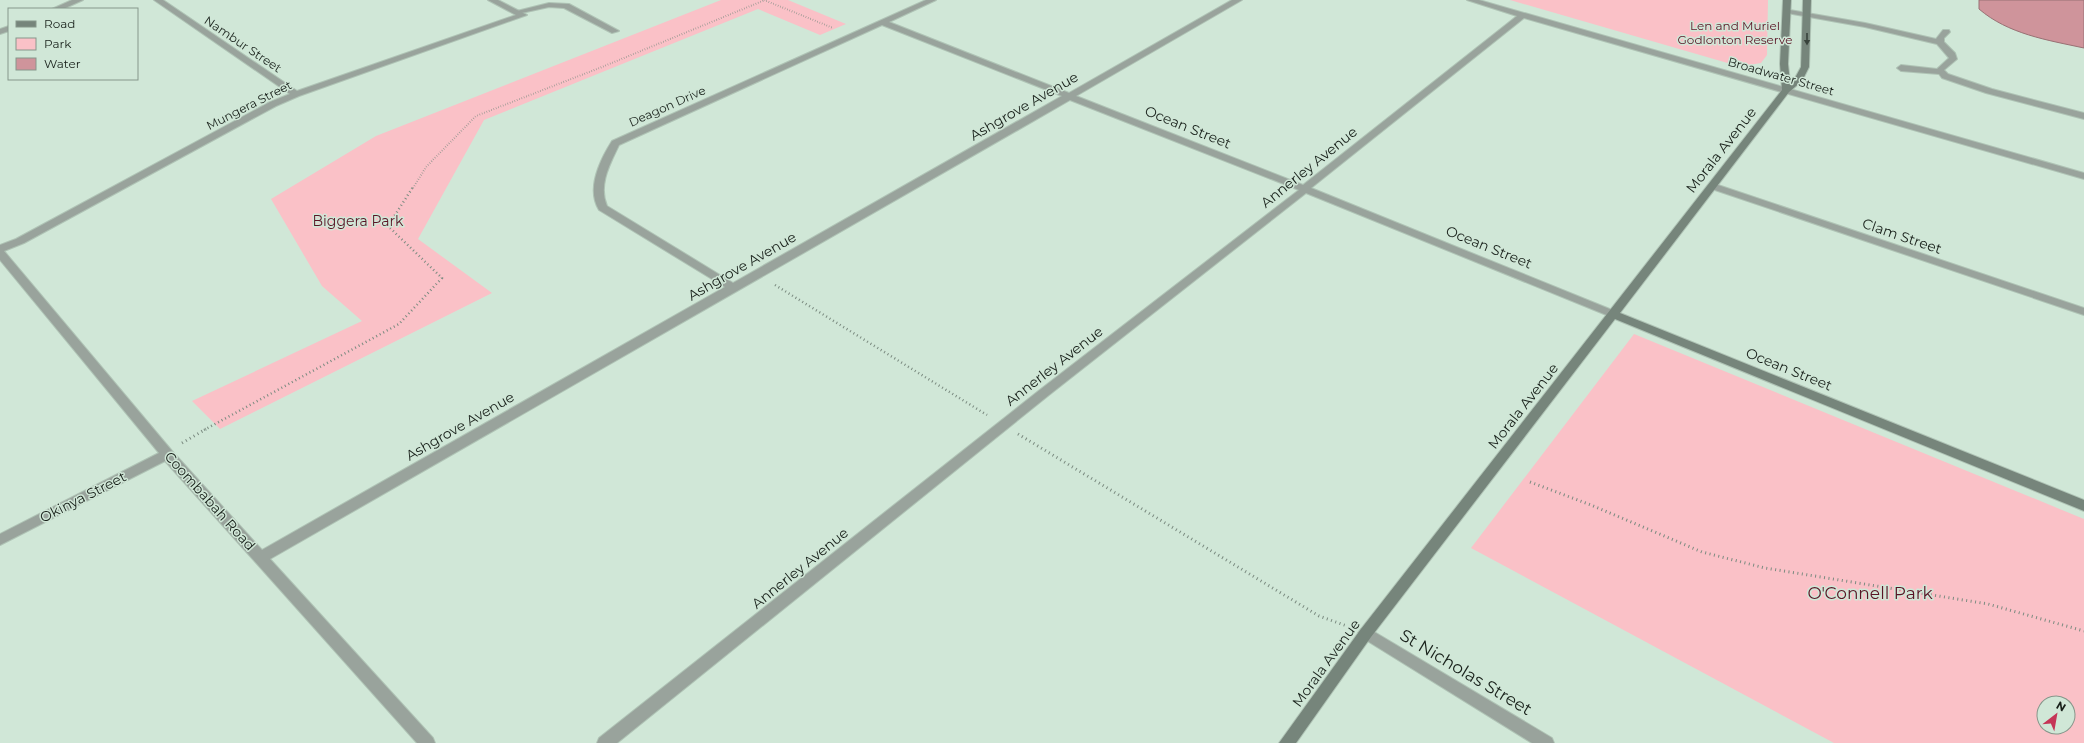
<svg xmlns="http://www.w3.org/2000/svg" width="2084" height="743" viewBox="0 0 2084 743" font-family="Montserrat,sans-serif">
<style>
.green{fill:#fac1c7;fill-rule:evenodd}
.water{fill:#cf949b;stroke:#987174}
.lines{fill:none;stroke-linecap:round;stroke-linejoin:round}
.lane-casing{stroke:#afc3b5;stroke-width:2}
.street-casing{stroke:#afc3b5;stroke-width:2}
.secondary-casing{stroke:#afc3b5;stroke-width:2}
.path-far2{stroke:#7b8b80;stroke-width:2;stroke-dasharray:0.5 2;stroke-linecap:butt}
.path-far1{stroke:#7b8b80;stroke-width:2.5;stroke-dasharray:1 3;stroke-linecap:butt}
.path{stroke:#7b8b80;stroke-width:3;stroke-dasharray:1 3.5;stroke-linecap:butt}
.lane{fill:#99a39c;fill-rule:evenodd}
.street{fill:#99a39c;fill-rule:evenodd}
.secondary{fill:#76857b;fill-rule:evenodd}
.oneway{fill:#39433c}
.labels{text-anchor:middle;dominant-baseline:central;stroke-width:3;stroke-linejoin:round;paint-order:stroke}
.far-park-label{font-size:12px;fill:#5a1425;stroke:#d0e7d7}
.far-street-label{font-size:12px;fill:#18201a;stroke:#d0e7d7}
.street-label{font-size:14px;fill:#18201a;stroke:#d0e7d7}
.park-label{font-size:14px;fill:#5a1425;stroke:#d0e7d7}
.near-park-label{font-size:17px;fill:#5a1425;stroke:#d0e7d7}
.near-street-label{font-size:17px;fill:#18201a;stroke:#d0e7d7}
</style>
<rect width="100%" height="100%" fill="#d0e7d7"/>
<g class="green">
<path d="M721,0H788L846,24L820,35L758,9L484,120L418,239L492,293L220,429L192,401L362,321L322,286L271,199L376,136Z"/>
<path d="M1510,0H1768L1767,55L1761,63L1749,65L1731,64Z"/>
<path d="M1634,334L2084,519V743H1834L1471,548ZM2044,703H2068V727H2044Z"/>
</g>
<path class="water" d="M1979,0H2084V48C2047,40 2008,34 1979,9Z"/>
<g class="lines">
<defs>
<path id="lane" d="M549,3L569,4L619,31L612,33L564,8L549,7L517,14L513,12Z"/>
<g id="street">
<path d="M72,0H83L63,9H52Z"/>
<path d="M154,0H163L297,91L516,15L488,0H498L527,15L299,96L276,106L24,243L4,251L172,451L262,550L725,287L599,210C586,189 600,160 612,141L926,0H936L889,22L1069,93L1232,0H1242L1076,96L1303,185L1517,16L1467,0H1479L2084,173V179L1524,18L1311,188L1617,312L1619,314L1617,316H1609L1306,193L1049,395L617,743H597L599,738L1041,389L1299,190L1070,100L270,559L433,738L435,743H417L165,461L0,545V534L159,453L0,260V245L16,239L270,102L290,94ZM882,25L1062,96L733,283L607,206C598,185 610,164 619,145Z"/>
<path d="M1784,9L1865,23L1936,39L1943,30H1949L1950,32L1944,38V42L1955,53L1957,59L1944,70L1948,74L1992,89L2084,113V119L1986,93L1942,78L1939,74L1901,71L1897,68L1901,65L1937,69L1949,58L1937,44L1865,27L1787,13H1784Z"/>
<path d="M9,26V31L0,34V29Z"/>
<path d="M1712,183L2084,308V315L1709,188V184Z"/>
<path d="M1366,627L1552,738L1554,743H1532L1361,637L1358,633L1361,629Z"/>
</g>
<path id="secondary" d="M1783,0H1791L1788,64L1790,82L1795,78L1801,67L1803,0H1811L1809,67L1802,81L1789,92L1620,313L2084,500V511L1615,319L1371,637L1296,743H1279L1361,629L1782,90L1780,64Z"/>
</defs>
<use href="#lane" class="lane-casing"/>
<use href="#street" class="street-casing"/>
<use href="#secondary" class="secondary-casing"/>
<g class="path-far2">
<path d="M764,0L833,28"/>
<path d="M413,188L426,167L476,116L602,67L765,0"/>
</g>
<g class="path-far1">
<path d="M775,285L987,415"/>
<path d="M204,430L399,324L442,278L388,226L413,187"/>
</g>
<g class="path">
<path d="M1018,434L1319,616L1347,626"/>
<path d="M182,443L206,429"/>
<path d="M1530,482L1591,505L1702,552L1765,568L1988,604L2084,631"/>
</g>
<use href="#lane" class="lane"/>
<use href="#street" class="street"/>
<use href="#secondary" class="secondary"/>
</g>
<defs><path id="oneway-solid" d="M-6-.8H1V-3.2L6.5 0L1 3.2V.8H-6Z"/></defs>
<use class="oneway" href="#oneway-solid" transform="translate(1807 39) rotate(90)"/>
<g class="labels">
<g class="far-park-label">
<text x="1735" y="25">Len and Muriel<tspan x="1735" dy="14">Godlonton Reserve</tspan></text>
</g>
<g class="far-street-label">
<text transform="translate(243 44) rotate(34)">Nambur Street</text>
<text transform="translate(1781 76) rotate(16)">Broadwater Street</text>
<text transform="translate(249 105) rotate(-27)">Mungera Street</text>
<text transform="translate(667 106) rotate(-24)">Deagon Drive</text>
</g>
<g class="street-label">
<text transform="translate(1024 106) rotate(-30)">Ashgrove Avenue</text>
<text transform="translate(1188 127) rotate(22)">Ocean Street</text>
<text transform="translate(1721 150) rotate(-52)">Morala Avenue</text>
<text transform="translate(1309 167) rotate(-39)">Annerley Avenue</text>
<text transform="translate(1902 236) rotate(19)">Clam Street</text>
<text transform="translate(1489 247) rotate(22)">Ocean Street</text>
<text transform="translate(742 266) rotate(-30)">Ashgrove Avenue</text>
<text transform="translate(1054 366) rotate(-38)">Annerley Avenue</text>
<text transform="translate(1789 369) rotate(22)">Ocean Street</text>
<text transform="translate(1523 406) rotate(-52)">Morala Avenue</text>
<text transform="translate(460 426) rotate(-30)">Ashgrove Avenue</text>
<text transform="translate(83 497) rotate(-27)">Okinya Street</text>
<text transform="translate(210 501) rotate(48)">Coombabah Road</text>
<text transform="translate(800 568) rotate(-39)">Annerley Avenue</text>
<text transform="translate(1326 663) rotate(-54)">Morala Avenue</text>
</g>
<g class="park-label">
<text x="358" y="221">Biggera Park</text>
</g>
<g class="near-park-label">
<text x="1870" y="593">O'Connell Park</text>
</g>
<g class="near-street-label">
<text transform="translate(1466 672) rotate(31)">St Nicholas Street</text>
</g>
</g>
<rect x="8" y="8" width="130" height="72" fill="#d0e7d7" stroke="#86978b"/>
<rect x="16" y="21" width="20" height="6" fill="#76857b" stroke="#86978b"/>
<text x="44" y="28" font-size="12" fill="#18201a">Road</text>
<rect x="16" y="38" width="20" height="12" fill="#fac1c7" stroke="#86978b"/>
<text x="44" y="48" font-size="12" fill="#18201a">Park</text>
<rect x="16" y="58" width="20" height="12" fill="#cf949b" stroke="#86978b"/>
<text x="44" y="68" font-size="12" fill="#18201a">Water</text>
<g transform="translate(2056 715) rotate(31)"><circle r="19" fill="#d0e7d7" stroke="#86978b"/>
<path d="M0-3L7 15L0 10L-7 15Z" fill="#c53557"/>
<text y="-6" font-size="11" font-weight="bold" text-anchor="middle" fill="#18201a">N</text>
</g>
</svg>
